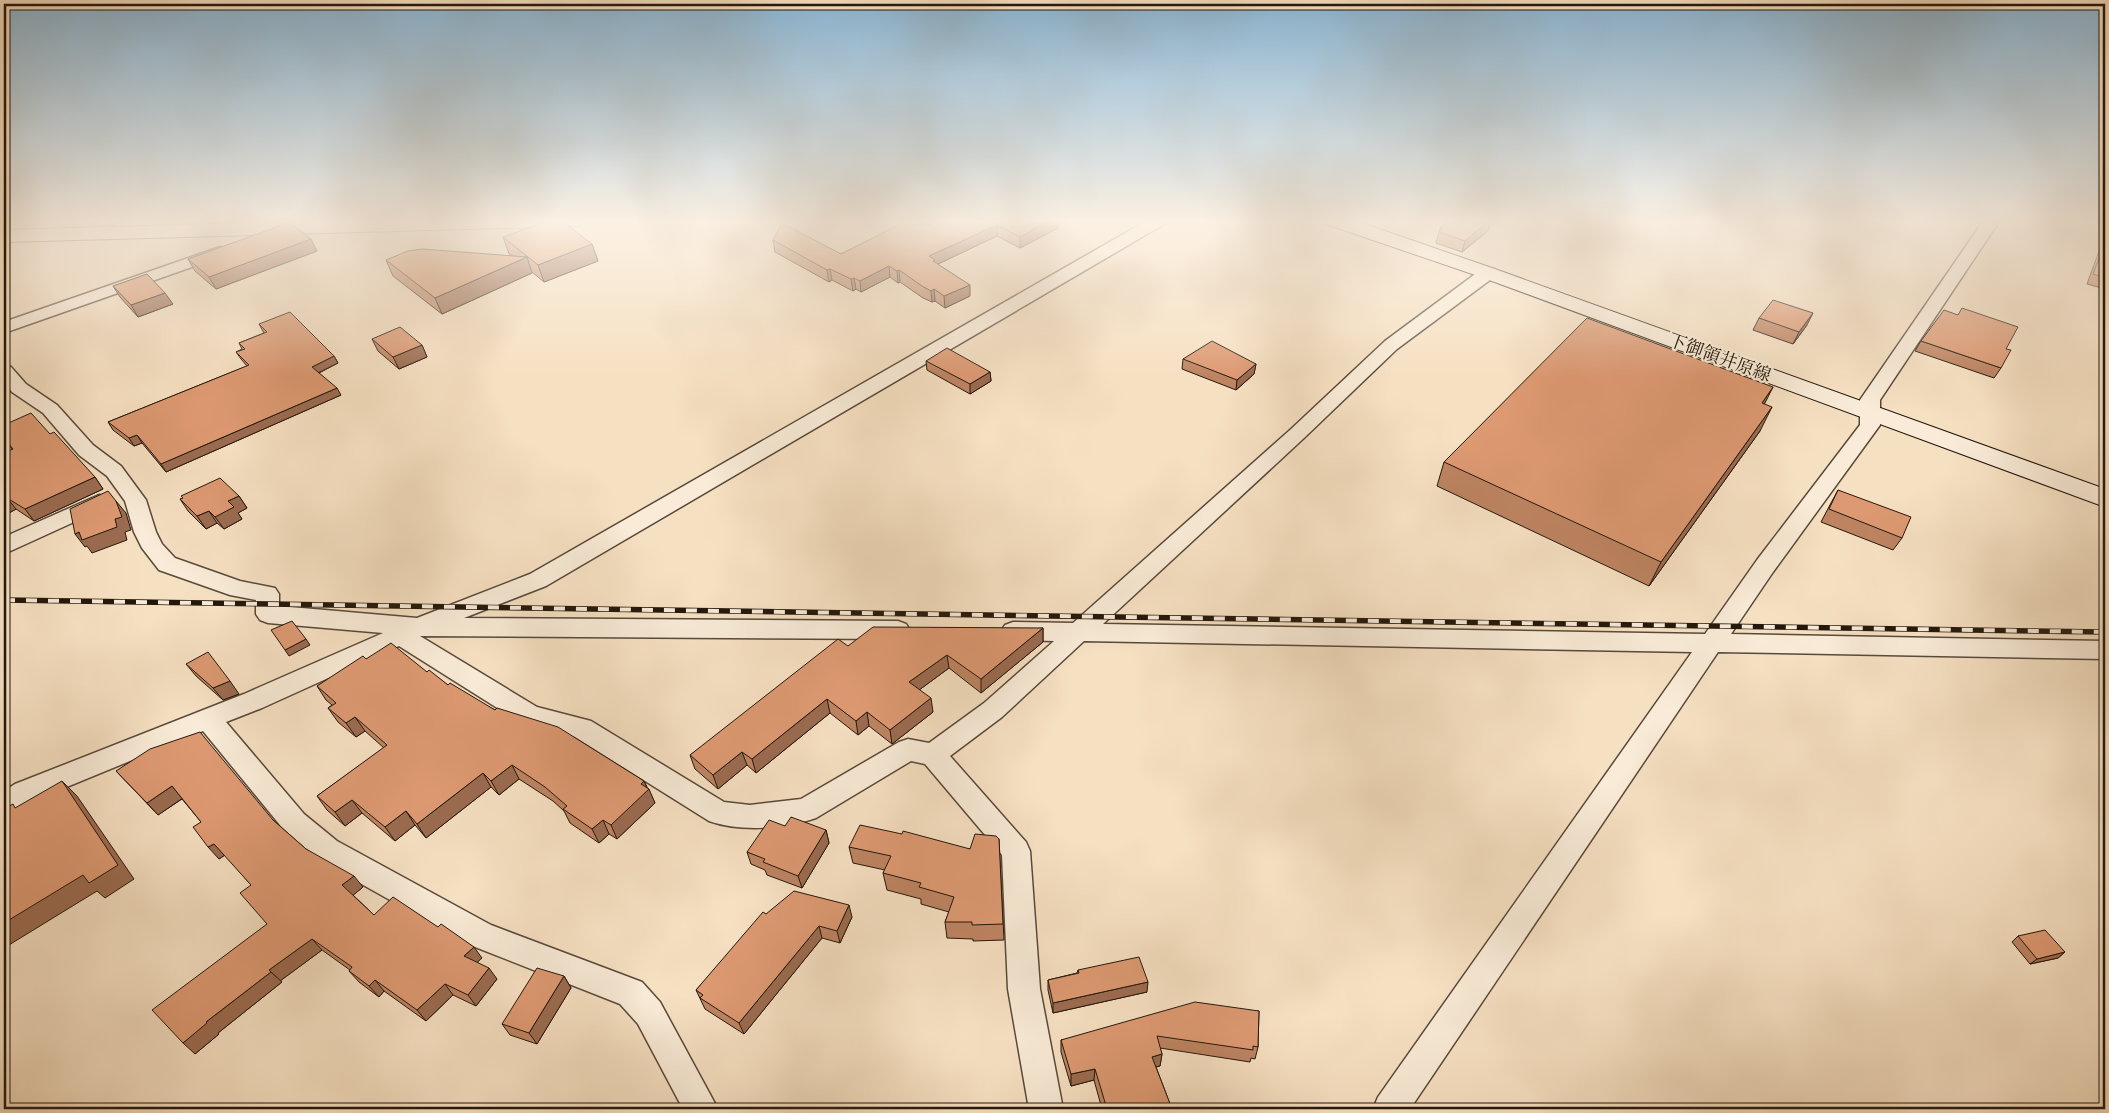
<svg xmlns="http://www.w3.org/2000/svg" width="2109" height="1113" viewBox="0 0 2109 1113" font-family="'EB Garamond','Noto Serif JP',serif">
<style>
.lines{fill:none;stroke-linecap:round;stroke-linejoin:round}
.minor-casing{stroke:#58493a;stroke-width:3}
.tertiary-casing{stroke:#58493a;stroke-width:2}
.secondary-casing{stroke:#23170c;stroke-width:2}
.minor{fill:#f9ebd7;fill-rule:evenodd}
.tertiary{fill:#f9ebd7;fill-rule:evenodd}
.secondary{fill:#f9ebd7;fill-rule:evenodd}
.rail-casing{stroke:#23170c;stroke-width:5.5}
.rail{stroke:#f9ebd7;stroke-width:4;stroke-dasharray:11;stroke-linecap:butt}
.wall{fill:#be8462;stroke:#23170c}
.shaded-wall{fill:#9b6b50;stroke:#23170c}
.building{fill:#dd9972;stroke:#23170c}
.labels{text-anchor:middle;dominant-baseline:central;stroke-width:4.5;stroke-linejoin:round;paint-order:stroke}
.street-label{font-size:18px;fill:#23170c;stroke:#f9ebd7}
</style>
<rect width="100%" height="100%" fill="#f6e0c2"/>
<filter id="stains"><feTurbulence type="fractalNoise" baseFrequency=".004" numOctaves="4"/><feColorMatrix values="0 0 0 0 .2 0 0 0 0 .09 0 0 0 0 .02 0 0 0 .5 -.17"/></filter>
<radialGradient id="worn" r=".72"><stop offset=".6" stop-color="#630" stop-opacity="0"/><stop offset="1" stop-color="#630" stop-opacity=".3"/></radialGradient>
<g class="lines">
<defs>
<g id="minor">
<path d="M88,220H120L118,223C109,226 99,226 90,223Z"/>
<path d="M1148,220H1168L1166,223L546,586L464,618L898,621L906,624L910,630L906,636L898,639L420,636L537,707L591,721L724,802L750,805L801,799L899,742L908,739L929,743L984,703L1054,641L1013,640L1005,637L1001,631L1005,625L1013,622L1073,623L1290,430L1385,341L1482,269H1494L1496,273L1494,277L1397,349L1304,438L1103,624L1705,634L1757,560L1860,425V400L1984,220H2000L1880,400V425L1773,572L1731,634L2105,641V659L1718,652L1410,1109H1373L1378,1097L1692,652L1084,641L1002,717L950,756L1026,842L1030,851L1040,989L1063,1109H1029L1008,989L1002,855L925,764L911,761L816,818C785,829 740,832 709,821L575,737L521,723L399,646L262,708L226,722L304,814L337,841L491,925L642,982L660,1002L718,1109H683L638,1024L620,1004L470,945L317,859L284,830L203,731L35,800L14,813L4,817V791L15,784L244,694L383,633L268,623L260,620L256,614V600L230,595L159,570L142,548L134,532L125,501L107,476L79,455L43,413L12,392L4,382V365L11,367L26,384L57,405L93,445L121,466L146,500L156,532L162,544L175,558L240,581L275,588L279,594V606L417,618L530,574Z"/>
<path d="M220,247L226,249L228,252L226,255L4,333V322Z"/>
<path d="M99,495L107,497L110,502L107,507L4,554V537Z"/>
</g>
<path id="tertiary" d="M354,220H585L583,224L576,226L4,242V230Z"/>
<path id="secondary" d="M1324,220H1353L1495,269L2105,489V507L1481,277L1326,224Z"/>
</defs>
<use href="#minor" class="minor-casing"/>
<use href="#tertiary" class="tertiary-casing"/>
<use href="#secondary" class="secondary-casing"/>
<use href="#minor" class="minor"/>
<use href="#tertiary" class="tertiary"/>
<use href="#secondary" class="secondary"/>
<defs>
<path id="rail" d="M4,600L2105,632"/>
</defs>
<use href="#rail" class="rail-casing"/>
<use href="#rail" class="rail"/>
</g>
<g class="wall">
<path d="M941,220L1058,228L1020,248L997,236L938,264L970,296L945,308L935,301L932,302L923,298L900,282L898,283L890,277L861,292L856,289L853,291L832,280L829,282L775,252L773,240L841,254L920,225H929Z"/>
<path d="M1450,220H1491L1488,231L1462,252L1436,243L1440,228Z"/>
<path d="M2105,235V289L2087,284Z"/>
<path d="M503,237L592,244L598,261L544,282L532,272V273L442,314L393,276L386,260L513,256L509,254Z"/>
<path d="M317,251L216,289L195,271L188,259Z"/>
<path d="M113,286L173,304L138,317L120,297Z"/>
<path d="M1759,318L1807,325L1793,344L1753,330Z"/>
<path d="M259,324L334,356L338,363L319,373L341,395L166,472L142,443L134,446L113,430L108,422L247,366L241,359L236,352L242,349L239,343L264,333Z"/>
<path d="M372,339L422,345L427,357L399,369L378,351Z"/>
<path d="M1921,341L2001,368L1994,378L1915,351Z"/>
<path d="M1183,359L1256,364L1254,374L1236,390L1182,369Z"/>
<path d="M926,361L990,372L991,381L970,394L927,370Z"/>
<path d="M4,425L50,434L95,477L103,489L34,521L16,509L4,516L12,449L4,439Z"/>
<path d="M1760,431L1649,586L1437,486L1444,462Z"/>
<path d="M1838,490L1902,538L1893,550L1821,522L1831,503Z"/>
<path d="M239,496L247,508L238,513L242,519L224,529L217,523L206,529L188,511L180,499Z"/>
<path d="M1043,628V642L981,693L949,668L919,690L933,712L892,744L869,726L858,735L830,713L756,773L747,765L718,789L695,769L690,755L848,646Z"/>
<path d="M366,659L427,672L448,685L495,710L644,781L655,803L617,839L609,834L599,843L570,823L564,811L553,801L519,779L499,795L491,787L426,838L415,825L395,841L362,813L345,826L327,810L317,796L384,748L365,731L356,737L338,722L328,708L332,705L326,700L317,686Z"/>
<path d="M186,664L239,694L223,700L196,676Z"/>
<path d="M116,771L273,820L306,849L363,887L353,895L374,915L482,958L477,962L497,979L476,1006L453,995L426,1021L384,991L379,997L359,982L349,971L350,970L322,950L280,981L282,982L218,1033L219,1034L195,1054L267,924L251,885L225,855L219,859L201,822L182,799L158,815Z"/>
<path d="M785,826L826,830L829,843L802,888L767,875L765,870L751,864L747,852Z"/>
<path d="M999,839L1004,940L973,941V939L947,938L945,922L949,912L921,904V899L887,890L883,873L885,870L853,863L849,847L970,849Z"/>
<path d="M766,914L852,917L840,943L822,938L744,1034L705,1009L696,990Z"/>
<path d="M2018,936L2065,952L2058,958L2030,964L2012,942Z"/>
<path d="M1078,970L1147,992L1053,1013L1048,990V980L1077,973Z"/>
<path d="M564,976L571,988L537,1044L510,1035L502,1024Z"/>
<path d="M1259,1011L1258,1047L1255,1059L1251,1058L1250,1062L1160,1048L1162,1054L1160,1066L1156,1067L1172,1109H1102L1094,1080L1071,1086L1061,1052V1040Z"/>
</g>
<g class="shaded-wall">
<path d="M1051,220H1058V228L1020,248V237Z"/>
<path d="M1490,220H1491L1488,231L1462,252L1465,241Z"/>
<path d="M997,225V236L936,265L929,256Z"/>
<path d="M311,239L317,251L216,289L209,277Z"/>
<path d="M592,244L598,261L544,282L538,265Z"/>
<path d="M527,257L532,273L442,314L435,298Z"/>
<path d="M889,266L890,277L861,292L860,281Z"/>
<path d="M830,269L832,280L829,282L827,270Z"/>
<path d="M899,270L900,282L898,283L897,271Z"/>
<path d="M854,278L856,289L853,291L851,279Z"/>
<path d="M970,285V296L945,308L944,296Z"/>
<path d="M934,289L935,301L932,302L931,291Z"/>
<path d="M165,293L173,304L138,317L131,305Z"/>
<path d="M1813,313L1807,325L1793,344L1799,332Z"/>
<path d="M422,345L427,357L399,369L393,357Z"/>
<path d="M334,356L338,363L316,374L312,367Z"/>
<path d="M1256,364L1254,374L1236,390L1237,380Z"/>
<path d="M990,372L991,381L970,394V384Z"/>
<path d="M1773,387L1761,411L1762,403Z"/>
<path d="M337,388L341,395L166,472L161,464Z"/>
<path d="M1772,407L1760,431L1649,586L1661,562Z"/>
<path d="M137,435L142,443L134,446L129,438Z"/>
<path d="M95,477L103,489L34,521L25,509Z"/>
<path d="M239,496L247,508L238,513L242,519L224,529L215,517L228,501Z"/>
<path d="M7,498L16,509L4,516V500Z"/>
<path d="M116,501L126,513L131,530L125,532L127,540L92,553L87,546L85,547L75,534L115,519Z"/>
<path d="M209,511L217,523L206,529L197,516Z"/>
<path d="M1043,628V642L981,693V679Z"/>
<path d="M306,639L310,645L289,656L285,650Z"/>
<path d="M947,655L949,668L911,696L909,682Z"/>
<path d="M230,681L239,694L223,700L213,688Z"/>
<path d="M931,698L933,712L892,744L890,730Z"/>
<path d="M827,699L830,713L756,773L752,759Z"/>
<path d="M867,712L869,726L858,735L856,721Z"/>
<path d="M355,717L365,731L356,737L346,723Z"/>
<path d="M742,752L747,765L718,789L713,775Z"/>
<path d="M512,765L519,779L499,795L491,781Z"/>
<path d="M483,773L491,787L426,838L417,824Z"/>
<path d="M62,781L77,796L134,879L105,898L97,891L4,948V923Z"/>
<path d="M644,781L648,790L649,789L655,803L617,839L611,825L641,784Z"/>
<path d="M172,786L183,798L158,815L147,803Z"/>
<path d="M352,800L362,813L345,826L335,812Z"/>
<path d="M406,811L415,825L395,841L385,827Z"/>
<path d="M603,820L609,834L599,843L592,829Z"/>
<path d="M826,830L829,843L802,888L798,876Z"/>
<path d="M214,844L225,855L219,859L208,847Z"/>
<path d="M354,876L363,887L351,897L342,885Z"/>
<path d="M849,905L852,917L840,943L837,931Z"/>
<path d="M819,926L822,938L744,1034L739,1023Z"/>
<path d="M312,939L322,950L280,981L269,970Z"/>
<path d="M474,947L482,958L472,967L464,956Z"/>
<path d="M2065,952L2058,958L2030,964L2037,959Z"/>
<path d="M489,968L497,979L476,1006L468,995Z"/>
<path d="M271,972L282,982L218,1033L219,1034L195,1054L183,1043L206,1022Z"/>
<path d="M564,976L571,988L537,1044L529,1033Z"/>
<path d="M375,980L384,991L379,997L369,986Z"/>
<path d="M1148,982L1147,992L1053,1013V1003Z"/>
<path d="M445,984L453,995L426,1021L417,1010Z"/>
<path d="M1162,1054L1160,1066L1150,1068L1152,1057Z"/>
<path d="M1095,1069L1094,1080L1071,1086V1074Z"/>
</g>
<g class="building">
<path d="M550,220H561L592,244L538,265L503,237Z"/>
<path d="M908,220L920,225L925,223L929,225L941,220H1051L1020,237L997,225L929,256L935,260L933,261L970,285L944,296L934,289L931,291L922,286L899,270L897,271L889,266L860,281L854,278L851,279L830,269L827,270L773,240L782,223L841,254Z"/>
<path d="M1450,220H1490L1465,241L1439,232L1442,229L1440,228Z"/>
<path d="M285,224H291L311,239L209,277L188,259Z"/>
<path d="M2105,243V278L2093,274Z"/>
<path d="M422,249L527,257L435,298L386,260L408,251Z"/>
<path d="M147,274L165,293L131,305L113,286Z"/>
<path d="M1773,300L1813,313L1799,332L1759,318Z"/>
<path d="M1962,308L2018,327L2006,349L2011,350L2001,368L1921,341L1944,310L1958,315Z"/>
<path d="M290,312L334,356L312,367L337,388L161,464L137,435L129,438L108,422L249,365L236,352L245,349L239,343L267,332L259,324Z"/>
<path d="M1587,318L1773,387L1762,403L1772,407L1661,562L1444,462Z"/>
<path d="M400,327L422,345L393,357L372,339Z"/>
<path d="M1212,341L1256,364L1237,380L1183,359Z"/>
<path d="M947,348L990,372L970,384L926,361Z"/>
<path d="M31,413L50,434L54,432L95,477L25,509L7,498L4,500V453L13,449L4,438V425Z"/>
<path d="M220,478L239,496L228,501L234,507L215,517L209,511L197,516L180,499L183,498L181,496Z"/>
<path d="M1838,490L1911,517L1902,538L1829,509Z"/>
<path d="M108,491L116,501L122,517L115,519L117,527L82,540L79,532L75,534L70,509Z"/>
<path d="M292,621L306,639L285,650L271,630Z"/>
<path d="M873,627L1043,628L981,679L947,655L909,682L931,698L890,730L867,712L856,721L827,699L752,759L742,752L713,775L690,755L838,639L848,646Z"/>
<path d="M391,643L427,672L429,670L448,685L450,683L495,710L497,708L558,727L644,781L641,784L649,789L611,825L603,820L592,829L563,809L567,806L545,787L512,765L491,781L483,773L417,824L406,811L385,827L352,800L335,812L317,796L387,745L355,717L346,723L328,708L336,703L317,686L363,656L366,659Z"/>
<path d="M208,652L230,681L213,688L186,664Z"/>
<path d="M200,732L273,820L306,849L354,876L342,885L374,915L393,897L438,927L441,924L444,926L474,947L464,956L489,968L468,995L445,984L417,1010L375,980L369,986L349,971L352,967L312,939L269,970L271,972L206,1022L207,1023L183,1043L152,1010L267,924L240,893L251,885L214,844L208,847L193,827L201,822L172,786L147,803L116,771L150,749Z"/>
<path d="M62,781L118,865L89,883L83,875L4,923V809L13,804L15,808Z"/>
<path d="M791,817L826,830L798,876L763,862L765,859L747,852L769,820L785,826Z"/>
<path d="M860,825L902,834L903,831L970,849L975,834L996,836L999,839L1003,924L972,925V922H945L954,897L919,887L921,883L883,873L891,856L849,847Z"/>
<path d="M794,891L849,905L837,931L819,926L739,1023L700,998L703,995L696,990L763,912L766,914Z"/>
<path d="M2045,930L2065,952L2037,959L2018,936Z"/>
<path d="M1139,957L1148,982L1053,1003L1048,980L1079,973L1078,970Z"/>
<path d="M537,968L564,976L529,1033L502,1024Z"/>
<path d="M1195,1002L1259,1011L1258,1047L1253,1046V1050L1157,1036L1162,1054L1152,1057L1172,1109H1107L1095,1069L1071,1074L1061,1040Z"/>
</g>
<linearGradient id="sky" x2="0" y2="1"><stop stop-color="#8bb7d6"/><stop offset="0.59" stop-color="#fbf1e4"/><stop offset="1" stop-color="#fbf1e4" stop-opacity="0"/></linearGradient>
<rect width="2109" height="376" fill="url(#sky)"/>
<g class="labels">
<g class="street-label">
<text transform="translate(1720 357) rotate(20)">下御領井原線</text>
</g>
</g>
<rect width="2109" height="1113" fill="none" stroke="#f6e0c2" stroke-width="20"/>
<rect x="5" y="5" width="2099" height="1103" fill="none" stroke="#23170c" stroke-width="2.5"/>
<rect x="10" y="10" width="2089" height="1093" fill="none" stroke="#23170c"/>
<rect width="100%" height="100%" filter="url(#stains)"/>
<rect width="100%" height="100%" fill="url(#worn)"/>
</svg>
